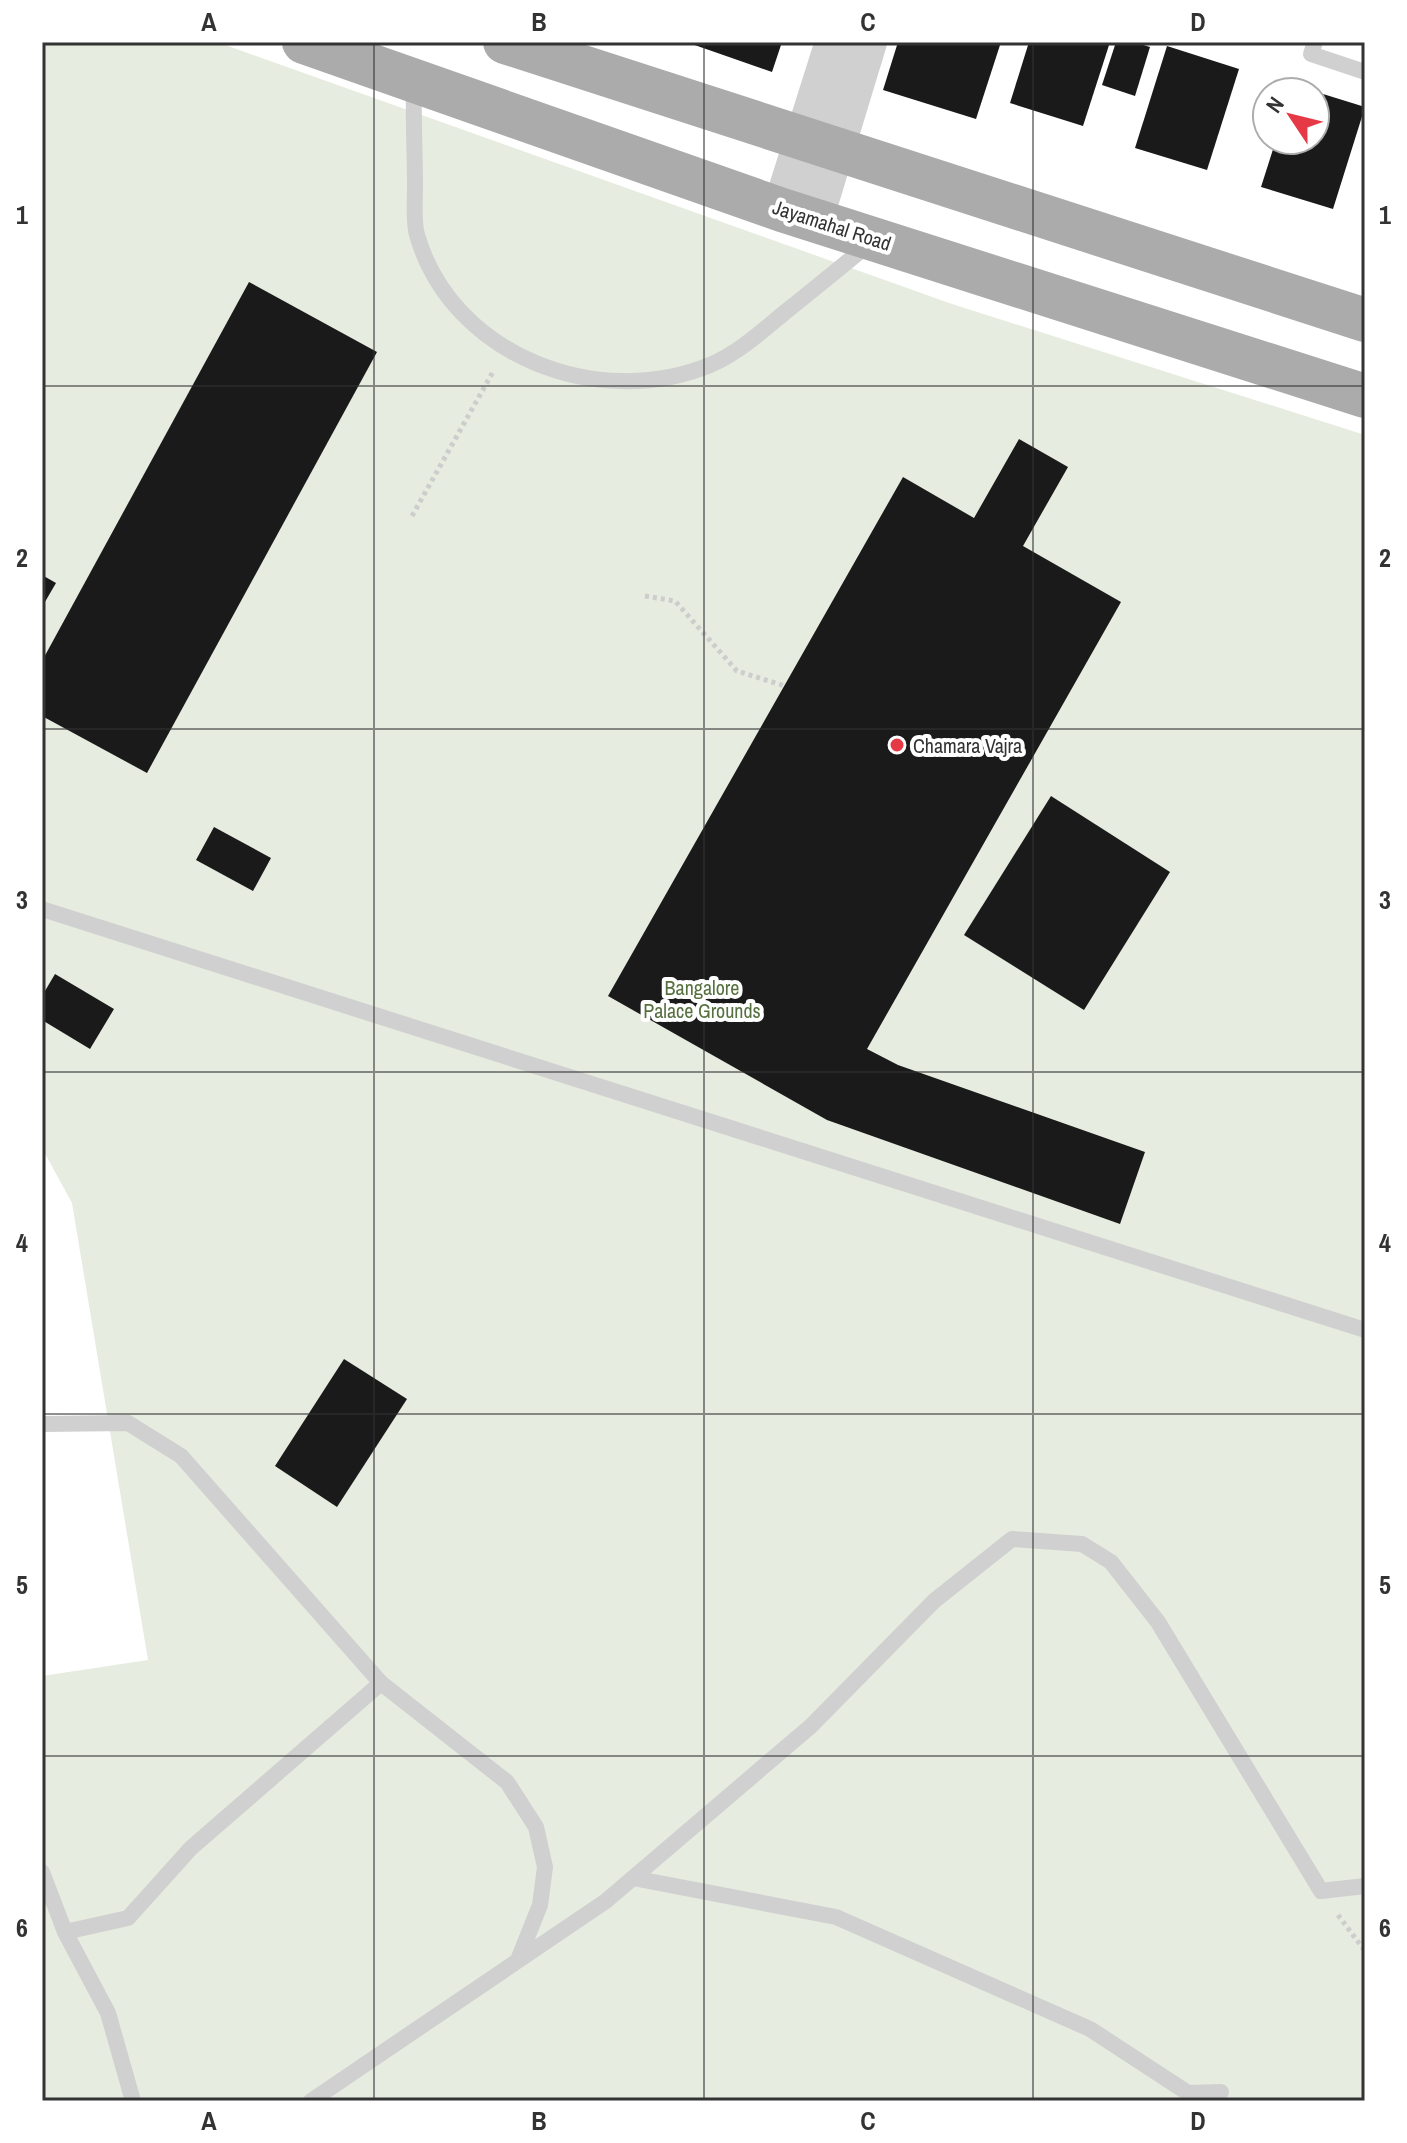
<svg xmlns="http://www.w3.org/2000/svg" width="1407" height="2143" viewBox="0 0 1407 2143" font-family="'Archivo Narrow',sans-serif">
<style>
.green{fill:#e6ecdf}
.building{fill:#1a1a1a}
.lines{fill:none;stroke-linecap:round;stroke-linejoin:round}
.path{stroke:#cdcdcd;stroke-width:5;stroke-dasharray:4 4;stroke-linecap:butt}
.service{stroke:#d0d0d0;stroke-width:16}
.tertiary{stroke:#d0d0d0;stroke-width:40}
.primary{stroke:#ababab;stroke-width:44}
.grid{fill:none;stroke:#333;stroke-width:2;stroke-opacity:0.55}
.poi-dot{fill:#e63946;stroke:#fff;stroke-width:3}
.labels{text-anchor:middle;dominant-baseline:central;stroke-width:8;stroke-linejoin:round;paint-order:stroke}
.street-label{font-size:20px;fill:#333;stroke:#fff}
.poi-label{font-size:20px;fill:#333;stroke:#fff;text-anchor:start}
.park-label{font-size:20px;fill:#56703f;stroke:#fff}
.neatline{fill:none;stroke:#333;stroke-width:3}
.grid-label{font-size:26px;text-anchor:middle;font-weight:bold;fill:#333}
</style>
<rect width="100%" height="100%" fill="#fff"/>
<path class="green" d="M42,42H217L952,304L1365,435V2101H42V1676L148,1660L72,1203L42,1148Z"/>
<g class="building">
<path d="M686,42H782L772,72Z"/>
<path d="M898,42H1001L976,119L883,90Z"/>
<path d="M1029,42H1110L1083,126L1010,103Z"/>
<path d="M1116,42H1134L1150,47L1135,96L1102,85Z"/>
<path d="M1167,46L1239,69L1207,170L1135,148Z"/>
<path d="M1294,85L1365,107L1333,209L1261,187L1276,140H1315V92H1291Z"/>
<path d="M249,282L377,352L147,773L42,716V661Z"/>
<path d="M1019,439L1068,467L1023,546L1121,602L867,1049L898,1065L1145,1152L1120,1224L827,1120L608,996L903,477L974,518Z"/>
<path d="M42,575L56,583L42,607Z"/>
<path d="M1051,796L1170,872L1084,1010L964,935Z"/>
<path d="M214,827L271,858L253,891L196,860Z"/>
<path d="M55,974L114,1009L90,1049L42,1020V996Z"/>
<path d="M344,1359L407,1399L337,1507L275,1466Z"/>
</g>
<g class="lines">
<g class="path">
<path d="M412,516L494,370"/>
<path d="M645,596L675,601L737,671L785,686"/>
<path d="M1338,1915L1365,1951"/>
</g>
<g class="service">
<path d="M1315,42L1311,54L1365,72"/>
<path d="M414,83C413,118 415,152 415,187C415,202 413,221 417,235C452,356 598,411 710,365C738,353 761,332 784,313C813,290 841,267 869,244"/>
<path d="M42,909L1365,1330"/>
<path d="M42,1424L128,1423L181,1456L381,1683L507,1782L536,1827L545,1867L540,1905L518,1960"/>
<path d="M42,1872L65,1932"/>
<path d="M633,1878L836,1917L1090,2029L1188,2093L1221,2092"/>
<path d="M133,2101L108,2013L65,1932L128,1918L191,1848L381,1683"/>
<path d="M311,2101L606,1901L811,1726L934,1601L1012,1539L1082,1544L1111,1562L1158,1622L1321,1891L1365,1886"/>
</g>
<g class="tertiary">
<path d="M782,210L835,42"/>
<path d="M813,220L867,42"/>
</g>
<g class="primary">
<path d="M304,42L782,210L1365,396"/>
<path d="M505,42L1365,320"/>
</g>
</g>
<path class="grid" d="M374,42V2101M704,42V2101M1033,42V2101M42,386H1365M42,729H1365M42,1072H1365M42,1414H1365M42,1756H1365"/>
<circle class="poi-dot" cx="897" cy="745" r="8"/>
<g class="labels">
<g class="street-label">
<text transform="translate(832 225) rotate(18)">Jayamahal Road</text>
</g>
<g class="poi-label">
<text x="913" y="745">Chamara Vajra</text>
</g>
<g class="park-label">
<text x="702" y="987">Bangalore<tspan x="702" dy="23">Palace Grounds</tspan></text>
</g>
</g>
<rect width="1407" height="2143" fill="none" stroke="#ffffff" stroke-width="88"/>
<g transform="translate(1291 116) rotate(305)"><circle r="38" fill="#ffffff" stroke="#adadad" stroke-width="2"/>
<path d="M0-6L14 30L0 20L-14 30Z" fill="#e63946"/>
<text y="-12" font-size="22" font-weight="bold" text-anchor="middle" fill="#333333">N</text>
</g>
<rect x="44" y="44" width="1319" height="2055" class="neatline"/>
<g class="grid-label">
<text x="209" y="31">A</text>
<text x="539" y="31">B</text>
<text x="868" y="31">C</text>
<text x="1198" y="31">D</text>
<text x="22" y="224">1</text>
<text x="1385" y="224">1</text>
<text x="22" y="567">2</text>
<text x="1385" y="567">2</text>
<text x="22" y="909">3</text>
<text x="1385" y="909">3</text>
<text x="22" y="1252">4</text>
<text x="1385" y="1252">4</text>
<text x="22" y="1594">5</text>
<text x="1385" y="1594">5</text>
<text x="22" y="1937">6</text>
<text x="1385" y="1937">6</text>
<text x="209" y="2130">A</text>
<text x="539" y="2130">B</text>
<text x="868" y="2130">C</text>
<text x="1198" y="2130">D</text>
</g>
</svg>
